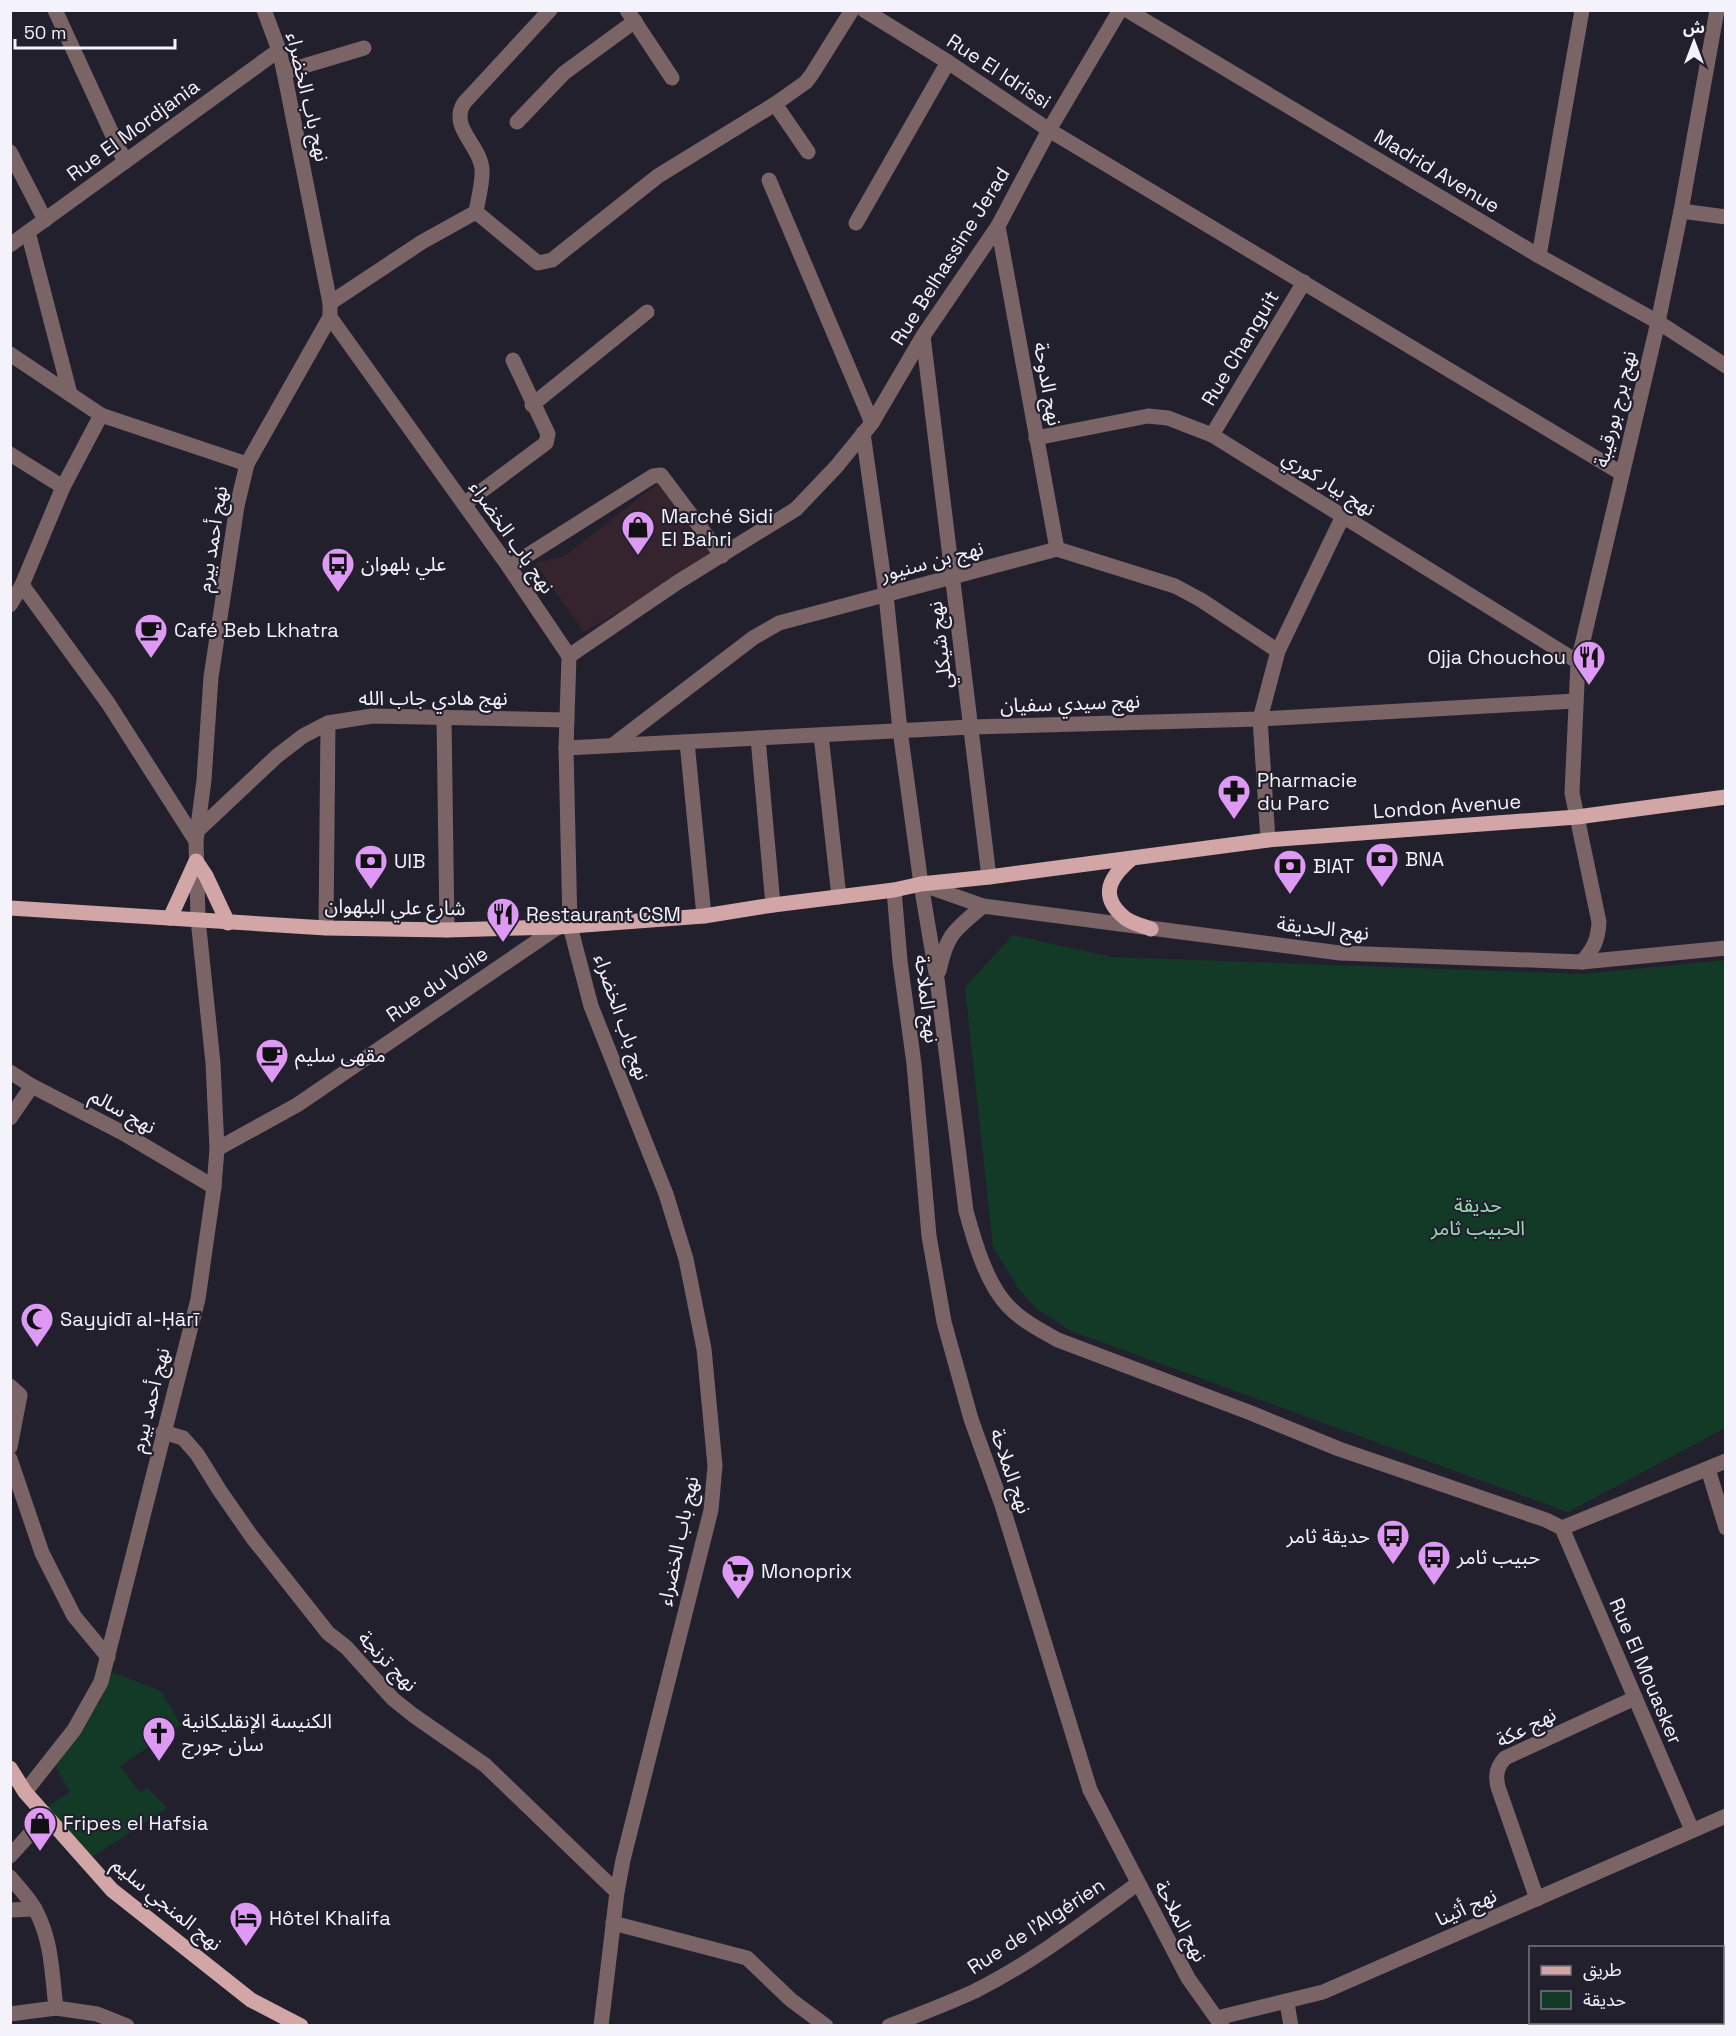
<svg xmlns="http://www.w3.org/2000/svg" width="1736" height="2036" viewBox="0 0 1736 2036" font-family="'Space Grotesk','Noto Sans Arabic',sans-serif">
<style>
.commercial{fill:#35242d}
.green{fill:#133a27}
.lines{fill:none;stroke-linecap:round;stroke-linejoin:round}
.minor{stroke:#7a6465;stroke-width:15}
.major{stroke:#d2a6a7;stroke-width:15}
.labels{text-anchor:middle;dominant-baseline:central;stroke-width:4.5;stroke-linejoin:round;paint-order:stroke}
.street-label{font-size:20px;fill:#f4f2fb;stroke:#23202e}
.poi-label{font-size:20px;fill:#f4f2fb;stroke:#23202e;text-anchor:start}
.park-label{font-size:20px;fill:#95dcb4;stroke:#23202e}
</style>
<rect width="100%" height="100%" fill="#23202e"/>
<path class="commercial" d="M661,481L713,557L584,632L535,563L565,556Z"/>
<g class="green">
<path d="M1013,935L1111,957L1584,974L1725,960V1428L1568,1512L1071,1331L1036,1308L1018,1288L993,1247L965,987Z"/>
<path d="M112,1672L161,1691L181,1725L120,1766L140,1793L147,1788L167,1808L89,1859L45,1808L70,1792L53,1763L100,1702Z"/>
</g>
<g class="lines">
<g class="minor">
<path d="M55,10L125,162"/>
<path d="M264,10L279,50L284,72L330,303V317L509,567L569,656L566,748L570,926L591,1006L666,1194L686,1259L704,1349L715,1466L711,1510L623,1860L617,1892L601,2026"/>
<path d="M627,10L672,78"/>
<path d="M864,10L948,62L1049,130L1621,473"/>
<path d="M1127,10L1539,256L1658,322L1726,366"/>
<path d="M284,72L364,48"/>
<path d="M517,122L564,73L635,21"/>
<path d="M10,152L45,220"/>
<path d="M808,152L775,104L806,82L812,74L852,10"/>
<path d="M769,180L872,423"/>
<path d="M1681,211L1726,217"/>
<path d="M476,212C478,199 483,183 482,169C480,145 449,127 464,103L550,10"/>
<path d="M856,223L948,62"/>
<path d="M998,226L1057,549"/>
<path d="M28,232L70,394"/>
<path d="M10,245L279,50"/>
<path d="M1539,256L1582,10"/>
<path d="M330,303L422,242L476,212L538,263L552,260L658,176L775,104"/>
<path d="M923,336L989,877"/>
<path d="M10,354L101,415L247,464"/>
<path d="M532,405L647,312"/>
<path d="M863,433L886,595L900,730L921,884L937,979L966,1211C974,1240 986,1283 1008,1306C1022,1321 1040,1330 1058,1340L1251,1413L1339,1449L1546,1520L1562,1528L1726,1461"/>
<path d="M1212,435L1304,282"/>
<path d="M1036,438L1148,416L1168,418L1212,435L1578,662"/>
<path d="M10,454L63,487"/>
<path d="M464,504L546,443L548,434L513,360"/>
<path d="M509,567L653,476L661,475L722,556"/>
<path d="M22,585L108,703L196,841"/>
<path d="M10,605L22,585L63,487L101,415"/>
<path d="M569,656L678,582L796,509L836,467L872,423L923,336L998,226L1049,130L1120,10"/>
<path d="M444,717L447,930"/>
<path d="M821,735L839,897"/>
<path d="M758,738L773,905"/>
<path d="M687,742L704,916"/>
<path d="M613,745L753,638L779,623L1057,549L1175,586L1201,600L1278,651"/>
<path d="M566,748L971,727L1260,719L1575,701"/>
<path d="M196,832L277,756L303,736L328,723L372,716L567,720"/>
<path d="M1268,840L1260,719L1278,651L1343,516"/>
<path d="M921,884L983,906L1340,953L1582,962L1726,948"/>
<path d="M894,890L900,961L914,1064L929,1236L944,1322L971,1419L1002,1505L1090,1790L1188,1978L1222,2026"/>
<path d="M326,928L328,723"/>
<path d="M1582,962C1594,948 1598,940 1599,922L1572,793L1578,662L1658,322L1681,211L1717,10"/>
<path d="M939,971C947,933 955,930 983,906"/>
<path d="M10,1072L32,1086L123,1133L214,1187"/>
<path d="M10,1118L32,1086"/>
<path d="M217,1149L297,1105L558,927"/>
<path d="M10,1386L20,1395L10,1447"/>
<path d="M163,1432L183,1438L197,1454L220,1491L252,1537L328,1633L346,1647L393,1699L413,1715L485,1765L617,1892"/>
<path d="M10,1459L42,1553L74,1616L108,1657"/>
<path d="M1708,1469L1726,1528"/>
<path d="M1562,1528L1692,1830"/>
<path d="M25,1792L74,1730L101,1682L198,1299L214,1187L217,1149L213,1063L198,919L196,841L204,780L211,677L237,506L247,464L330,317"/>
<path d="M10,1856L46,1816"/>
<path d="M10,1877C19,1888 30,1899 36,1911C52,1941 52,1975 56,2008"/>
<path d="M1537,1899L1498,1787C1495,1775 1497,1767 1505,1758L1635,1698"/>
<path d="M10,1910L35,1909"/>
<path d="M613,1923L747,1958L791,2000L826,2026"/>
<path d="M1287,2003L1291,2026"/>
<path d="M10,2014L56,2008L97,2014L127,2026"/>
<path d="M1217,2018L1323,1992L1726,1816"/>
<path d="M889,2026C918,2015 947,2004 975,1991C1033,1962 1085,1922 1137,1884"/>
</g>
<g class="major">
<path d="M1131,859C1110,877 1098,896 1125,918C1131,923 1143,926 1151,929"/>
<path d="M10,908L326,928L447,930L558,927L704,916L773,905L894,890L921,884L989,877L1268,840L1577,817L1726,797"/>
<path d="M170,918L196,861L206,876L228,923"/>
<path d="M10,1768L25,1792L112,1890L251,2000L301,2026"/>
<path d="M1722,2022L1726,2013"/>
</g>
</g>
<defs>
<symbol id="shop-pin" viewBox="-11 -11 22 30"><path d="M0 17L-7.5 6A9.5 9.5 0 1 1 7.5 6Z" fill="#dd99f3" stroke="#23202e"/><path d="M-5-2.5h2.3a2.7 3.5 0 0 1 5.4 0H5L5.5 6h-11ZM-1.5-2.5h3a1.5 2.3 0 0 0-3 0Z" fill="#111"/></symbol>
<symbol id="bus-pin" viewBox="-11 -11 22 30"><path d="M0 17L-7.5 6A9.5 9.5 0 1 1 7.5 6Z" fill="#dd99f3" stroke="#23202e"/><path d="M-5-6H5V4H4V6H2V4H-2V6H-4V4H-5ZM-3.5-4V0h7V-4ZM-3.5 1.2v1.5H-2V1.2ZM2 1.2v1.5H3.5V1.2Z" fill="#111"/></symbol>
<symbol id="cafe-pin" viewBox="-11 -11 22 30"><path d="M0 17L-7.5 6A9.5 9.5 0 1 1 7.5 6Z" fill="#dd99f3" stroke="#23202e"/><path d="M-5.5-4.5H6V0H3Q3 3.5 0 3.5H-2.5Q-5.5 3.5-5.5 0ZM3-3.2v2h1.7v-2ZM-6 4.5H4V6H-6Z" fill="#111"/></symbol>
<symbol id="restaurant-pin" viewBox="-11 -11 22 30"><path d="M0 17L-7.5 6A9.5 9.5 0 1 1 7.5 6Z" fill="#dd99f3" stroke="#23202e"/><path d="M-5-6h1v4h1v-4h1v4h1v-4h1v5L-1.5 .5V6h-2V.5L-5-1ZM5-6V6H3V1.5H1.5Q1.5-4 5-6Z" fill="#111"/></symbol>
<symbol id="pharmacy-pin" viewBox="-11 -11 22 30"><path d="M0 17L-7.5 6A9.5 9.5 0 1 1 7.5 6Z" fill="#dd99f3" stroke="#23202e"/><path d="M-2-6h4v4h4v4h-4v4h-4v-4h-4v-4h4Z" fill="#111"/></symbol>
<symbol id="bank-pin" viewBox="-11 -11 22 30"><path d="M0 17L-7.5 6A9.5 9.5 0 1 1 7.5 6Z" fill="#dd99f3" stroke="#23202e"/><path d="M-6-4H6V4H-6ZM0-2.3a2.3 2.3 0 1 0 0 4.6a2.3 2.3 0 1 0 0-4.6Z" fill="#111"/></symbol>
<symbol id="mosque-pin" viewBox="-11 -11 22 30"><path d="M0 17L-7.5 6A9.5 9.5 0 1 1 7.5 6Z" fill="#dd99f3" stroke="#23202e"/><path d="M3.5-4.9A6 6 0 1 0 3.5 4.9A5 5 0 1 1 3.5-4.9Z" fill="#111"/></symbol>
<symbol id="supermarket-pin" viewBox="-11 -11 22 30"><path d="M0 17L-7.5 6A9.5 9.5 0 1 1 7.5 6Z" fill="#dd99f3" stroke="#23202e"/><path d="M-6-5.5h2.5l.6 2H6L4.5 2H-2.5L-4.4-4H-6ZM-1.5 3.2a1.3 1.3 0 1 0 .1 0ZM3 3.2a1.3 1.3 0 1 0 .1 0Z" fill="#111"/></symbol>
<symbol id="church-pin" viewBox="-11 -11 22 30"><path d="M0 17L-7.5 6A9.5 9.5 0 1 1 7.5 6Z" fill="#dd99f3" stroke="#23202e"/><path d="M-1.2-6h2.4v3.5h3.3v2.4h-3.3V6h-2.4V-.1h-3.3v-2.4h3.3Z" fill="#111"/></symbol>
<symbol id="hotel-pin" viewBox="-11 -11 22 30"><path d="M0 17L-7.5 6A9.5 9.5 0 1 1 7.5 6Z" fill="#dd99f3" stroke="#23202e"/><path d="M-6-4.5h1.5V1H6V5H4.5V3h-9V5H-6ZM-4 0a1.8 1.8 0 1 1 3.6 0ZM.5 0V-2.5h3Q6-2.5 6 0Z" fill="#111"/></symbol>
</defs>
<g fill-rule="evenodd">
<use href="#shop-pin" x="619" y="508" width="38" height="52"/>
<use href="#bus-pin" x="319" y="545" width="38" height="52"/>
<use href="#cafe-pin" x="132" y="611" width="38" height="52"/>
<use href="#restaurant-pin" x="1570" y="638" width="38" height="52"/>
<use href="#pharmacy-pin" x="1215" y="772" width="38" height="52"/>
<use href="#bank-pin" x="1363" y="840" width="38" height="52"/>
<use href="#bank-pin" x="352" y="842" width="38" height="52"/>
<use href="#bank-pin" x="1271" y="847" width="38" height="52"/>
<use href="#restaurant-pin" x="484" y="895" width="38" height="52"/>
<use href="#cafe-pin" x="253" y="1036" width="38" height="52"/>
<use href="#mosque-pin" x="18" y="1300" width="38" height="52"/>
<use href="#bus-pin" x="1374" y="1517" width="38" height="52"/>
<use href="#bus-pin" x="1415" y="1538" width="38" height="52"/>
<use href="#supermarket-pin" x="719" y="1552" width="38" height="52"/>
<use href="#church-pin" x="140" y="1714" width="38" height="52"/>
<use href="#shop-pin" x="21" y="1804" width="38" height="52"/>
<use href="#hotel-pin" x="227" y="1899" width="38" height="52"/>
</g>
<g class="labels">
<g class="street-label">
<text transform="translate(999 71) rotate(33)">Rue El Idrissi</text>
<text transform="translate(308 97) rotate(77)">نهج باب الخضراء</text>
<text transform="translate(133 130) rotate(-36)">Rue El Mordjania</text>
<text transform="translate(1437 171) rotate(31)">Madrid Avenue</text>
<text transform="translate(950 256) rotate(-58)">Rue Belhassine Jerad</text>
<text transform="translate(1240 348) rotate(-59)">Rue Changuit</text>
<text transform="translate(1048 384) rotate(80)">نهج الدوحة</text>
<text transform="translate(1615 409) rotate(-76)">نهج برج بورقيبة</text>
<text transform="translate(1329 483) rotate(32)">نهج بيار كوري</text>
<text transform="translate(512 537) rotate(55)">نهج باب الخضراء</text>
<text transform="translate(212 539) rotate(-81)">نهج أحمد بيرم</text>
<text transform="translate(932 561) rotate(-15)">نهج بن سنيور</text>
<text transform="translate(940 645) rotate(-97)">نهج شيكلي</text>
<text x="433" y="698">نهج هادي جاب الله</text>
<text transform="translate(1070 703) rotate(-2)">نهج سيدي سفيان</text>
<text transform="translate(1447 806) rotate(-4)">London Avenue</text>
<text transform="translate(395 907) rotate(1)">شارع علي البلهوان</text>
<text transform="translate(1323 928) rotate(6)">نهج الحديقة</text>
<text transform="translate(437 984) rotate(-34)">Rue du Voile</text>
<text transform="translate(927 999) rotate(83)">نهج الملاحة</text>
<text transform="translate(622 1017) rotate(71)">نهج باب الخضراء</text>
<text transform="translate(123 1111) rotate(29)">نهج سالم</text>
<text transform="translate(150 1400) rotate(-76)">نهج أحمد بيرم</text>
<text transform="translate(1011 1471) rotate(71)">نهج الملاحة</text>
<text transform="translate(678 1541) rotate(-78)">نهج باب الخضراء</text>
<text transform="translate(388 1661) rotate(46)">نهج ترنجة</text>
<text transform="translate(1646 1671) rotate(67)">Rue El Mouasker</text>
<text transform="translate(1526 1727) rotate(-27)">نهج عكة</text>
<text transform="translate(167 1904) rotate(39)">نهج المنجي سليم</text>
<text transform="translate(1466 1907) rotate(-24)">نهج أثينا</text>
<text transform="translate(1181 1921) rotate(62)">نهج الملاحة</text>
<text transform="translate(1036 1926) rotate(-33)">Rue de l'Algérien</text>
</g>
<g class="poi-label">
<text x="661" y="516">Marché Sidi<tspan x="661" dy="23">El Bahri</tspan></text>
<text x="361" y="564">علي بلهوان</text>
<text x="174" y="630">Café Beb Lkhatra</text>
<text x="1566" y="657" text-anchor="end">Ojja Chouchou</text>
<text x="1257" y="780">Pharmacie<tspan x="1257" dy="23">du Parc</tspan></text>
<text x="1405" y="859">BNA</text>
<text x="394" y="861">UIB</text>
<text x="1313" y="866">BIAT</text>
<text x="526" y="914">Restaurant CSM</text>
<text x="295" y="1055">مقهى سليم</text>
<text x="60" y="1319">Sayyidī al-Ḥārī</text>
<text x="1370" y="1536" text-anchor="end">حديقة ثامر</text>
<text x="1457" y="1557">حبيب ثامر</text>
<text x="761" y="1571">Monoprix</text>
<text x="182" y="1721">الكنيسة الإنقليكانية<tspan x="182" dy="23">سان جورج</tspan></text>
<text x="63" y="1823">Fripes el Hafsia</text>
<text x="269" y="1918">Hôtel Khalifa</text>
</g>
<g class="park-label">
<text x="1478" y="1205">حديقة<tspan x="1478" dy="23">الحبيب ثامر</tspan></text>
</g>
</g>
<rect width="1736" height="2036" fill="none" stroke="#f4f2fb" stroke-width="24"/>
<rect x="1529" y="1946" width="195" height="78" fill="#23202e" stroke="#777480" stroke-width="1.5"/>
<rect x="1541" y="1966" width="30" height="9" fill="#d2a6a7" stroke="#777480" stroke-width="1.5"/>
<text x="1583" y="1976" font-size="18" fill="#f4f2fb">طريق</text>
<rect x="1541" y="1991" width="30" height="18" fill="#133a27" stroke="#777480" stroke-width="1.5"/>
<text x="1583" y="2006" font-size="18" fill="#f4f2fb">حديقة</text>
<g transform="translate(1694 42)" stroke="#23202e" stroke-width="4.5" paint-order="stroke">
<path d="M0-4.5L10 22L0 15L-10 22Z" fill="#f4f2fb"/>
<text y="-9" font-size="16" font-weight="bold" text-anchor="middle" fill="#f4f2fb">ش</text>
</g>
<path d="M15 39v9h160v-9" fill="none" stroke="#f4f2fb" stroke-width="3"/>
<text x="24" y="39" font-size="18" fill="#f4f2fb" stroke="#23202e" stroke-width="4.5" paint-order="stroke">50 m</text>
</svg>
